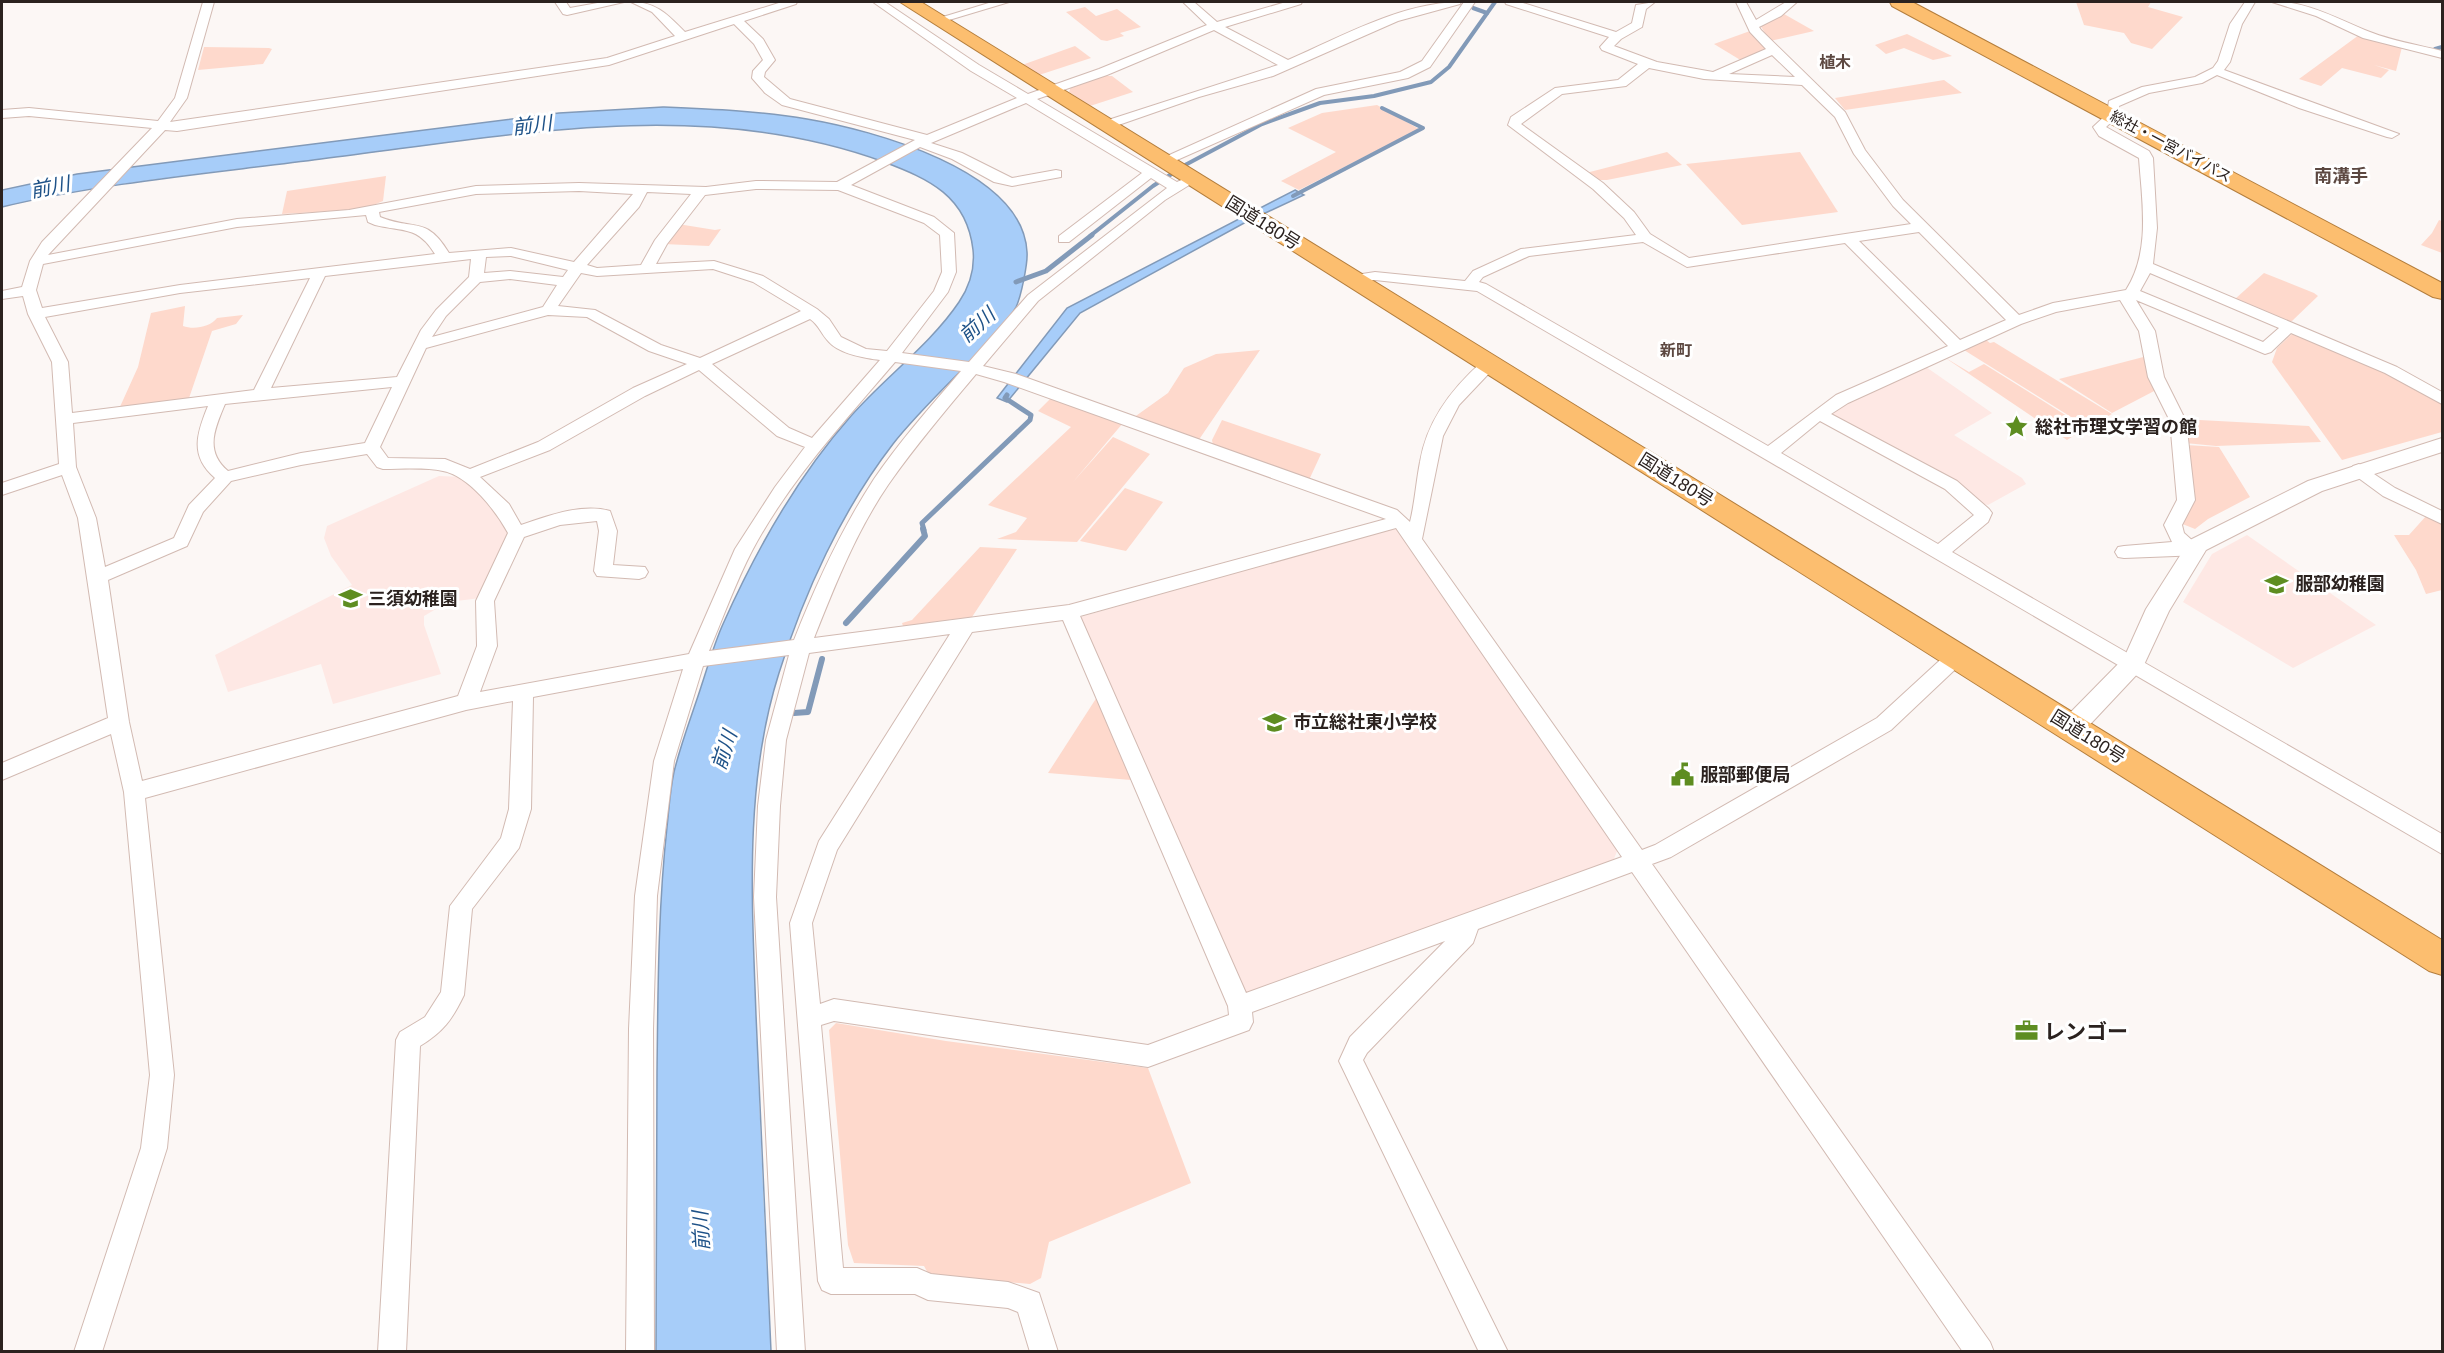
<svg xmlns="http://www.w3.org/2000/svg" width="2444" height="1353" viewBox="0 0 2444 1353" font-family="Helvetica,'Noto Sans JP',sans-serif">
<style>
.education{fill:#fee8e4}
.green{fill:#fed9cc}
.water{fill:#a7cdf9;stroke:#829ab8;stroke-width:1.5}
.lines{fill:none;stroke-linecap:round;stroke-linejoin:round}
.stream-far2{stroke:#829ab8;stroke-width:4}
.stream-far1{stroke:#829ab8;stroke-width:5}
.stream{stroke:#829ab8;stroke-width:6}
.minor-casing{stroke:#d2bab2;stroke-width:2}
.tertiary-casing{stroke:#d2bab2;stroke-width:2}
.trunk-casing{stroke:#b37d3c;stroke-width:2}
.minor{fill:#fff;fill-rule:evenodd}
.tertiary{fill:#fff;fill-rule:evenodd}
.trunk{fill:#fcbe6f;fill-rule:evenodd}
.labels{text-anchor:middle;dominant-baseline:central;stroke-width:6;stroke-linejoin:round;paint-order:stroke}
.far-street-label{font-size:15px;fill:#2b221f;stroke:#fff}
.far-neighbourhood-label{font-size:16px;font-weight:bold;fill:#5c4841;stroke:#fff}
.far-quarter-label{font-size:18px;font-weight:bold;fill:#5c4841;stroke:#fff}
.street-label{font-size:18px;fill:#2b221f;stroke:#fff}
.poi-label{font-size:18px;font-weight:bold;fill:#2b221f;stroke:#fff;text-anchor:start}
.water-label{font-size:20px;font-style:italic;fill:#1e5288;stroke:#fff}
.near-poi-label{font-size:21px;font-weight:bold;fill:#2b221f;stroke:#fff;text-anchor:start}
</style>
<rect width="100%" height="100%" fill="#fcf7f5"/>
<g class="education">
<path d="M1926,367L1992,413L1954,435L2022,478L2026,484L1988,505L1980,503L1827,417L1850,402Z"/>
<path d="M439,476L464,477L510,529L481,598L448,602L424,616V625L441,674L333,704L321,664L228,692L215,655L352,585L331,556L324,538L327,526Z"/>
<path d="M1395,527L1618,849L1613,861L1250,995L1241,990L1077,618Z"/>
<path d="M2247,535L2376,625L2293,668L2183,602L2212,554Z"/>
</g>
<g class="green">
<path d="M2076,2H2151L2148,7L2183,17L2152,49L2131,43L2124,33L2084,25Z"/>
<path d="M1085,7L1096,16L1117,9L1141,27L1120,33L1124,36L1107,41L1101,40L1066,12Z"/>
<path d="M1784,14L1814,31L1770,41L1760,25Z"/>
<path d="M1750,31L1770,50L1742,61L1714,44Z"/>
<path d="M1907,34L1952,56L1933,60L1904,48L1886,54L1875,45Z"/>
<path d="M2359,35L2402,47L2396,71L2374,65L2389,70L2381,78L2342,68L2321,86L2299,79Z"/>
<path d="M1075,46L1091,58L1039,75L1022,65Z"/>
<path d="M204,47L269,48L272,49L263,64L198,70Z"/>
<path d="M1104,76H1112L1133,92L1090,106L1069,92L1071,87Z"/>
<path d="M1944,80L1962,93L1845,110L1835,98Z"/>
<path d="M1377,105L1419,129L1299,190L1281,181L1336,152L1288,128L1322,113Z"/>
<path d="M1667,152L1682,165L1607,180H1597L1586,173Z"/>
<path d="M1800,152L1838,212L1742,225L1686,164Z"/>
<path d="M386,176L383,201L369,207L352,210L282,214L287,191Z"/>
<path d="M2439,220L2442,221V253L2421,245L2432,233Z"/>
<path d="M678,224L715,230L721,229L709,246L663,244Z"/>
<path d="M2264,273L2314,293L2318,296L2292,321H2284L2235,299Z"/>
<path d="M185,306L183,326C194,330 210,327 217,318L243,315L236,324L212,331L188,401L119,409L138,367L151,313Z"/>
<path d="M2294,332L2392,375L2442,404V432L2342,460L2272,362L2277,348Z"/>
<path d="M1986,340L1990,343L1994,342L2112,414L2087,427L1964,350Z"/>
<path d="M1260,350L1198,441L1133,418L1168,393L1184,368L1216,354Z"/>
<path d="M2151,355L2158,389L2112,413L2059,379Z"/>
<path d="M1944,357L1969,372L1984,364L2086,428L2067,440Z"/>
<path d="M1051,398L1123,423L1073,482L1113,437L1150,454L1077,542L997,539L1016,532L1027,518L988,505L1071,427L1038,411Z"/>
<path d="M2181,419L2309,426L2321,442L2216,446L2185,443Z"/>
<path d="M1222,420L1321,454L1309,480L1213,445L1212,440Z"/>
<path d="M2186,445L2219,447L2250,497L2208,519L2195,529L2180,523Z"/>
<path d="M1125,488L1163,502L1126,551L1080,541Z"/>
<path d="M2427,515L2442,523V590L2426,594L2416,570L2394,535H2409Z"/>
<path d="M980,547L1017,549L972,617L903,626L902,623L912,620Z"/>
<path d="M1097,697L1131,780L1048,773Z"/>
<path d="M836,1023L946,1041L1148,1068L1191,1183L1049,1242L1041,1278L1030,1284L929,1275L924,1266L854,1263L848,1245L829,1030Z"/>
</g>
<g class="water">
<path d="M663,107C711,109 760,111 807,119C872,130 1023,170 1027,252C1028,263 1021,297 1016,307C1007,323 993,336 981,350C952,381 919,411 893,444C842,510 804,593 779,673C744,783 752,901 756,1015C760,1127 765,1239 771,1351H656C656,1259 657,1166 657,1073C658,990 658,909 667,827C669,809 670,790 674,772C681,743 692,715 701,687C708,666 714,644 723,624C756,550 797,477 851,416C885,377 930,345 959,302C969,287 975,269 973,250C967,196 929,179 884,162C701,95 509,136 321,159C215,173 106,182 2,207V190L77,174L559,113Z"/>
<path d="M1295,190L1304,195L1246,222L1080,313L1007,402L997,398L1067,308Z"/>
</g>
<g class="lines">
<g class="stream-far2">
<path d="M1473,8L1487,13"/>
<path d="M2435,49L2442,47"/>
<path d="M1293,196L1423,128L1382,108"/>
<path d="M1090,236L1153,186L1187,164L1262,124L1320,103L1374,96L1431,82L1449,67L1495,2"/>
</g>
<g class="stream-far1">
<path d="M1016,282L1046,271L1092,235"/>
<path d="M924,530L922,523L1030,420L1031,415L1005,398L1007,395"/>
</g>
<g class="stream">
<path d="M846,623L925,536L923,529"/>
<path d="M794,713L808,712L822,659"/>
</g>
<defs>
<g id="minor">
<path d="M203,2H214L187,98L170,122L607,58L675,36L652,12L631,2C657,2 668,15 685,32L782,2H797L796,4L744,21L763,39L775,60L765,72L764,77L790,99L927,135L1017,98L971,71L873,2H885L979,65L1028,94L1099,69L1207,25L1183,2H1194L1217,22L1286,2H1302L1301,4L1225,27L1288,60C1341,37 1402,2 1461,2L1460,4L1398,21L1273,76L1199,97L1107,129L1102,128V122L1278,65L1214,30L1107,75L1037,99L1177,182L1192,175L1199,179L1165,200L1038,301L983,366L1016,374L1397,510L1410,522C1415,502 1416,482 1420,462C1427,420 1452,388 1483,361H1495L1497,364L1495,367L1459,405L1443,436L1422,539L1642,850L1655,845L1877,718L1950,651L1957,649L1964,651L1967,656L1964,661L1891,730L1671,857L1652,864L1990,1342L1994,1352H1963L1632,872L1478,929L1473,943L1367,1053L1363,1060L1508,1352H1479L1339,1061L1350,1037L1445,941L1252,1012L1253,1022L1249,1030L1148,1067L834,1021L821,1025L843,1268H917L931,1274L1008,1282L1039,1293L1058,1352H1030L1018,1312L1008,1308L928,1300L915,1294H831L822,1290L818,1281L790,923L819,841L950,634L809,653L786,740L780,806L776,897L805,1352H777L754,897L758,806L766,740L789,655L703,666L674,761L657,896L653,1029L654,1352H626L629,1029L635,896L654,761L683,669L533,697L531,809L519,848L472,909L464,995C452,1020 443,1032 420,1046L406,1352H378L396,1040L400,1032L425,1017L441,992L450,906L501,838L509,809L513,701L466,710L145,798L174,1075L167,1148L102,1352H74L141,1148L150,1075L124,792L111,734L2,780V763L108,718L78,518L62,475L2,495V483L59,464L52,362L28,314L23,296L2,299V291L22,287L30,261L42,242L152,128L29,116L2,118V110L29,108L158,121L175,98ZM734,24L754,44L763,60L753,71L752,78L765,93L782,105L915,140L837,182L756,181L706,187L579,183L476,186L349,210L237,219L48,255L165,130L177,131L609,65ZM1026,103L1142,173L1059,236V242H1069L1151,178L1167,188L1028,295L969,362L902,353L948,292L956,272L954,233L934,217L851,185L920,147L952,159L994,182L1012,186L1061,177V171L1056,170L1012,178L962,153L931,143ZM756,189L838,190L924,223L940,235L942,272L934,291L887,351L866,349L841,337L829,319L817,309L763,276L714,261L656,264L667,244L705,195ZM579,191L633,194L574,262L511,248L449,253C426,215 414,231 380,217L379,212L476,194ZM647,192L691,194L655,240L641,265L597,268L587,265L639,207ZM366,215L368,222L375,225C404,232 418,226 435,254L180,285L42,308L36,290L43,264L237,227ZM511,256L568,270L563,277L510,271L484,273L486,257ZM471,259L469,277L436,310L421,330L397,377L271,388L325,276ZM713,269L753,282L801,311L700,358L661,345L595,310L558,306L581,273L597,276ZM310,278L254,390L72,413L68,362L45,317L180,293ZM510,279L557,285L543,307L432,337L446,316L480,282ZM548,315L587,317L649,351L687,364L633,388L538,442L470,469L445,459L388,458L380,447L426,348ZM810,319C819,325 821,334 829,342C840,354 864,358 880,360L812,438L789,428L712,364ZM895,362L961,371C931,406 900,441 874,479C841,530 816,584 794,640L709,651C723,618 736,581 753,549C790,480 844,422 895,362ZM699,370L777,436L805,447L775,487L735,549L689,654L480,692L497,646L494,601L524,537L560,525L597,521L599,531L594,571L597,576L639,579L645,577L648,572L645,567L613,565L617,531L610,511C581,503 548,516 521,525L509,504L480,477L550,450L645,396ZM976,374L1004,382L1386,519L1069,605L814,638C835,585 856,532 888,485C915,446 946,410 976,374ZM392,387L365,443L301,453L228,471C204,451 215,428 225,404ZM208,406C197,433 189,456 215,478L189,505L174,538L105,567L96,518L76,467L73,423ZM367,454L377,467L383,469C402,469 425,467 443,471C469,476 496,511 508,533L476,601L477,646L458,696L142,781L129,722L108,580L187,546L203,512L231,481L301,465ZM1396,528L1622,857L1246,993L1080,616ZM1063,620L1228,1006L1229,1015L1148,1045L834,999L820,1004L812,923L837,850L972,632Z"/>
<path d="M555,2H566L570,8L603,2H624L567,15L563,14Z"/>
<path d="M992,2H1009L939,23L933,20Z"/>
<path d="M1464,2H1475L1430,67L1408,78L1324,95L1168,164L1163,165L1156,161L1316,89L1400,72L1422,61Z"/>
<path d="M1505,2H1520L1616,32L1632,23L1636,5L1655,2L1646,9L1642,27L1621,39L1614,46L1657,62L1713,72L1766,49L1750,32L1736,2H1746L1756,20L1786,2H1797L1781,16L1759,27L1761,30L1845,112L1865,150L1903,200L2019,315L2053,303L2126,290C2151,251 2142,202 2139,158L2099,136L2093,127L2107,114L2109,101L2142,87L2195,77L2213,68L2218,61L2230,24L2245,2H2255L2242,24L2230,62L2224,70L2399,134L2392,138L2387,137L2299,108L2217,75L2202,83L2149,93L2119,106V115L2106,127L2149,151L2153,158L2157,228L2153,264L2397,367L2442,392V404L2385,373L2291,333L2271,352L2265,354L2136,300L2155,331L2164,377L2186,421L2195,500L2182,525L2184,533L2204,551L2201,555L2124,558L2118,557L2115,552L2118,547L2124,546L2172,542L2164,525L2177,500L2170,421L2148,377L2139,331L2120,300L2056,312L2021,324L1848,403L1831,414L1957,481L1989,509L1992,513L1988,522L1952,552L2442,834V854L1477,291L1375,280L1349,282L1347,279L1349,276L1375,272L1465,281L1473,271L1521,249L1636,235L1624,218L1593,189L1508,125L1511,117L1555,88L1618,80L1638,64L1602,50L1600,47L1609,37L1506,4ZM1772,55L1795,77L1729,74ZM1649,68L1704,79L1802,85L1835,117L1854,154L1893,206L1911,224L1689,258L1650,234L1634,212L1603,183L1521,124L1562,94L1626,86ZM1919,232L2006,320L1960,340L1859,241ZM1643,242L1687,267L1845,243L1948,346L1836,395L1768,446L1486,284L1479,282L1483,277L1529,256ZM2150,273L2279,328L2263,342L2140,291ZM1820,421L1945,489L1974,515L1938,544L1781,453Z"/>
<path d="M2272,2C2306,0 2339,20 2370,32C2393,41 2419,45 2442,51V58L2363,38L2316,16Z"/>
<path d="M2359,464L2395,488L2442,511V524L2383,496L2353,474L2350,470L2353,466Z"/>
</g>
<path id="tertiary" d="M2442,438V452L2322,491L2206,550L2169,611L2142,669L2081,734L2072,737L2063,734L2060,727L2063,720L2124,658L2146,609L2190,540L2308,481Z"/>
<g id="trunk">
<path d="M900,2H921L2442,940V975L2429,971Z"/>
<path d="M1890,2H1912L2442,283V299L2433,297L1892,6Z"/>
</g>
</defs>
<use href="#minor" class="minor-casing"/>
<use href="#tertiary" class="tertiary-casing"/>
<use href="#trunk" class="trunk-casing"/>
<use href="#minor" class="minor"/>
<use href="#tertiary" class="tertiary"/>
<use href="#trunk" class="trunk"/>
</g>
<defs>
<symbol id="sight-bare" viewBox="-9 -9 18 18"><path d="M0-6L1.8-2.2L6-1.7L2.9 1.2L3.7 5.4L0 3.3L-3.7 5.4L-2.9 1.2L-6-1.7L-1.8-2.2Z" fill="#5e8d21" stroke="#fff" stroke-width="2.5" paint-order="stroke"/></symbol>
<symbol id="school-bare" viewBox="-9 -9 18 18"><path d="M0-5L7-2L0 1L-7-2ZM-4 1L0 2.5L4 1V4Q0 6-4 4Z" fill="#5e8d21" stroke="#fff" stroke-width="2.5" paint-order="stroke"/></symbol>
<symbol id="civic-bare" viewBox="-9 -9 18 18"><path d="M-.6-6.5H3V-4.5H.6V-3L4-1V1h2V6H-6V1h2V-1L-.6-3ZM-1.2 2.5V6h2.4V2.5Z" fill="#5e8d21" stroke="#fff" stroke-width="2.5" paint-order="stroke"/></symbol>
<symbol id="office-bare" viewBox="-9 -9 18 18"><path d="M-6-3h4V-5.5h4V-3h4V5H-6ZM-1-4.5V-3h2v-1.5ZM-6 0V1H6V0Z" fill="#5e8d21" stroke="#fff" stroke-width="2.5" paint-order="stroke"/></symbol>
</defs>
<g fill-rule="evenodd">
<use href="#sight-bare" x="2000" y="410" width="33" height="33"/>
<use href="#school-bare" x="2260" y="568" width="33" height="33"/>
<use href="#school-bare" x="334" y="582" width="33" height="33"/>
<use href="#school-bare" x="1258" y="706" width="33" height="33"/>
<use href="#civic-bare" x="1666" y="758" width="33" height="33"/>
<use href="#office-bare" x="2010" y="1014" width="33" height="33"/>
</g>
<g class="labels">
<g class="far-street-label">
<text transform="translate(2171 146) rotate(28)">総社・一宮バイパス</text>
</g>
<g class="far-neighbourhood-label">
<text x="1835" y="62">植木</text>
<text x="1676" y="350">新町</text>
</g>
<g class="far-quarter-label">
<text x="2341" y="176">南溝手</text>
</g>
<g class="street-label">
<text transform="translate(1263 223) rotate(32)">国道180号</text>
<text transform="translate(1676 480) rotate(32)">国道180号</text>
<text transform="translate(2088 737) rotate(32)">国道180号</text>
</g>
<g class="poi-label">
<text x="2035" y="427">総社市理文学習の館</text>
<text x="2295" y="584">服部幼稚園</text>
<text x="368" y="599">三須幼稚園</text>
<text x="1293" y="722">市立総社東小学校</text>
<text x="1700" y="775">服部郵便局</text>
</g>
<g class="water-label">
<text transform="translate(532 125) rotate(-7)">前川</text>
<text transform="translate(50 187) rotate(-11)">前川</text>
<text transform="translate(977 325) rotate(-42)">前川</text>
<text transform="translate(724 750) rotate(-72)">前川</text>
<text transform="translate(701 1231) rotate(-93)">前川</text>
</g>
<g class="near-poi-label">
<text x="2044" y="1031">レンゴー</text>
</g>
</g>
<rect width="2444" height="1353" fill="none" stroke="#2b221f" stroke-width="6"/>
</svg>
